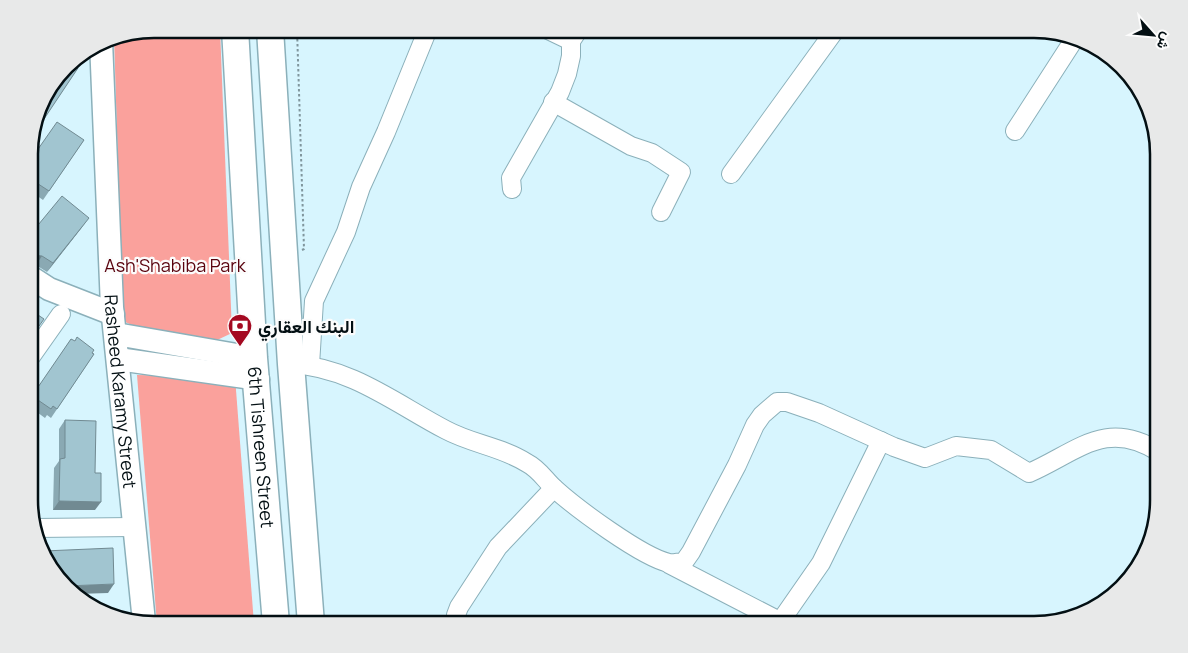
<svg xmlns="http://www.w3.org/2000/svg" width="1188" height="653" viewBox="0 0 1188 653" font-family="Manrope,Vazirmatn,sans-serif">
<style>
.green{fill:#faa19c}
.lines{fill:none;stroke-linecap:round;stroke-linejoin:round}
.minor-casing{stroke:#8bb0ba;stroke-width:20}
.major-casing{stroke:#8bb0ba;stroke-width:25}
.highway-casing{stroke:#8bb0ba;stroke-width:29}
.path{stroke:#80969d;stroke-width:2;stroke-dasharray:2.5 2.5;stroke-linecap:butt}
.minor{stroke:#fff;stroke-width:18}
.major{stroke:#fff;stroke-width:22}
.highway{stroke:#fff;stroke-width:26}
.wall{fill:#8aa9b3}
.shaded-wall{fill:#718a92}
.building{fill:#a1c5d0;stroke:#718a92}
.labels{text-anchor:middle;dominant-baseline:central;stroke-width:4.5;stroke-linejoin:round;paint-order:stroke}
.park-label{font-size:18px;fill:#59020d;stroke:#fcfcfc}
.poi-label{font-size:18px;font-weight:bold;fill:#030f13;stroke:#fcfcfc;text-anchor:start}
.street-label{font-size:18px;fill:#030f13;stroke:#fcfcfc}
.rim{fill:none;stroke:#030f13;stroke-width:2.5}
</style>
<rect width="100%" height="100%" fill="#d7f5fe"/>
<g class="green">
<path d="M153,29H220L232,333L215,341L152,334L123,321L114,37Z"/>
<path d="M137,375L235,377L254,624H157Z"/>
</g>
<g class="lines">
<defs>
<g id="minor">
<path d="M546,29L571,41"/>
<path d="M553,102L631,146L652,153L681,172L661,212"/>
<path d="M1015,131L1075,38"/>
<path d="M731,174L836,29"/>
<path d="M512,189L511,178L560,92L567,74L571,56V41L579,29"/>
<path d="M30,358L61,314"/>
<path d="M291,364C351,367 396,404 446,430C472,444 502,447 527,463C539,469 545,480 555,489C576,508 642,557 669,563C673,564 679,562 684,562L691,552L737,465L755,425L762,415L777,402H787L819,413L894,447L925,458L956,446L991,450L1029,473C1077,452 1106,418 1159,452"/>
<path d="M310,365L314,301L346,232L361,187L386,132L428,29"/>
<path d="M35,528L133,527"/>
<path d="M669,564L785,624"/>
<path d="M780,622L821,563L881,441"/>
<path d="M458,624L456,615L459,607L498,547L554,488"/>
</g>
<g id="major">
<path id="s1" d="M101,41L112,307L144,622"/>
<path d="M29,276L49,289L113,314"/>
<path d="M116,334L254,358"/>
<path d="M118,359L258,379"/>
</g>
<g id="highway">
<path id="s2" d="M235,29L254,358L276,624"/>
<path d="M270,29L291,364L311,624"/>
</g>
</defs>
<use href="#minor" class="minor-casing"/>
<use href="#major" class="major-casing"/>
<use href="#highway" class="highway-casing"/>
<path class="path" d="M297,29L304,249L302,250"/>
<use href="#minor" class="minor"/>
<use href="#major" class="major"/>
<use href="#highway" class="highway"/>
</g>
<g class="wall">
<path d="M78,68L38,127L34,125L41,98Z"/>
<path d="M84,140L43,200L29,190V162Z"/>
<path d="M83,226L47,272L36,265L29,264V236Z"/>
<path d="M71,339L94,354L51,418L47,415L45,418L30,407L31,404L30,403V400Z"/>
<path d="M65,420L95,510H53L54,468L59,461V429Z"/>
</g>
<g class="shaded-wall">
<path d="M89,218L83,226L47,272L53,263Z"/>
<path d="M32,255L42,256L36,265L29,264V259Z"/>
<path d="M59,501L101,502L95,510H53Z"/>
<path d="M114,584L108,593L77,594L67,586Z"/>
</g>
<g class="building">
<path d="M69,62L78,68L44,119L37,114L41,98Z"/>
<path d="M57,122L84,140L49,191L29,178V162Z"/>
<path d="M62,196L89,218L53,263L42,256L32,255L29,253V236Z"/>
<path d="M29,309L44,319L29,340Z"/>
<path d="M77,337L94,350L92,353L94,354L57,409L53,406L51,409L35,398L37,395L34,393L71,339L75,341Z"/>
<path d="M65,420L96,421L95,473H101V502L59,501L60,459L65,458Z"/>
<path d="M113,548L114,584L67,586L54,575L44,551Z"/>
<path d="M102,612H113V615Z"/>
</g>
<defs>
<symbol id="bank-pin" viewBox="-11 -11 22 30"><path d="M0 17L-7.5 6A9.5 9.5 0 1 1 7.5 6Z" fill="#a40921" stroke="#fcfcfc"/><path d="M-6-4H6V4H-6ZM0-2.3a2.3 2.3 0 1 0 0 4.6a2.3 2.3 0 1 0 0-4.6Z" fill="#fff"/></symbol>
</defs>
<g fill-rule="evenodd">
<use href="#bank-pin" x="226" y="312" width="28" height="38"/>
</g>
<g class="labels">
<g class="park-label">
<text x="175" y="265">Ash'Shabiba Park</text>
</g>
<g class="poi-label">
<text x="258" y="326">البنك العقاري</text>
</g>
<g class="street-label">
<text stroke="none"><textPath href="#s1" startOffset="351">Rasheed Karamy Street</textPath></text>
<text stroke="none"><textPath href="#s2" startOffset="419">6th Tishreen Street</textPath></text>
</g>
</g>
<path d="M0 0H1188V653H0ZM154 38H1034A116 116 0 0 1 1150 154V500A116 116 0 0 1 1034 616H154A116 116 0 0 1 38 500V154A116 116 0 0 1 154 38Z" fill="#e8e9e9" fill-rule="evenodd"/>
<path class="rim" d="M154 38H1034A116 116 0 0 1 1150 154V500A116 116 0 0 1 1034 616H154A116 116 0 0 1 38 500V154A116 116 0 0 1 154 38Z"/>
<g transform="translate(1153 35) rotate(117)" stroke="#fcfcfc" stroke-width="4" paint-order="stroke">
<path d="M0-4L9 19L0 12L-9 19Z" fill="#030f13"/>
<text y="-8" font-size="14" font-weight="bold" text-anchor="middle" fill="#030f13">ش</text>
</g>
</svg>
